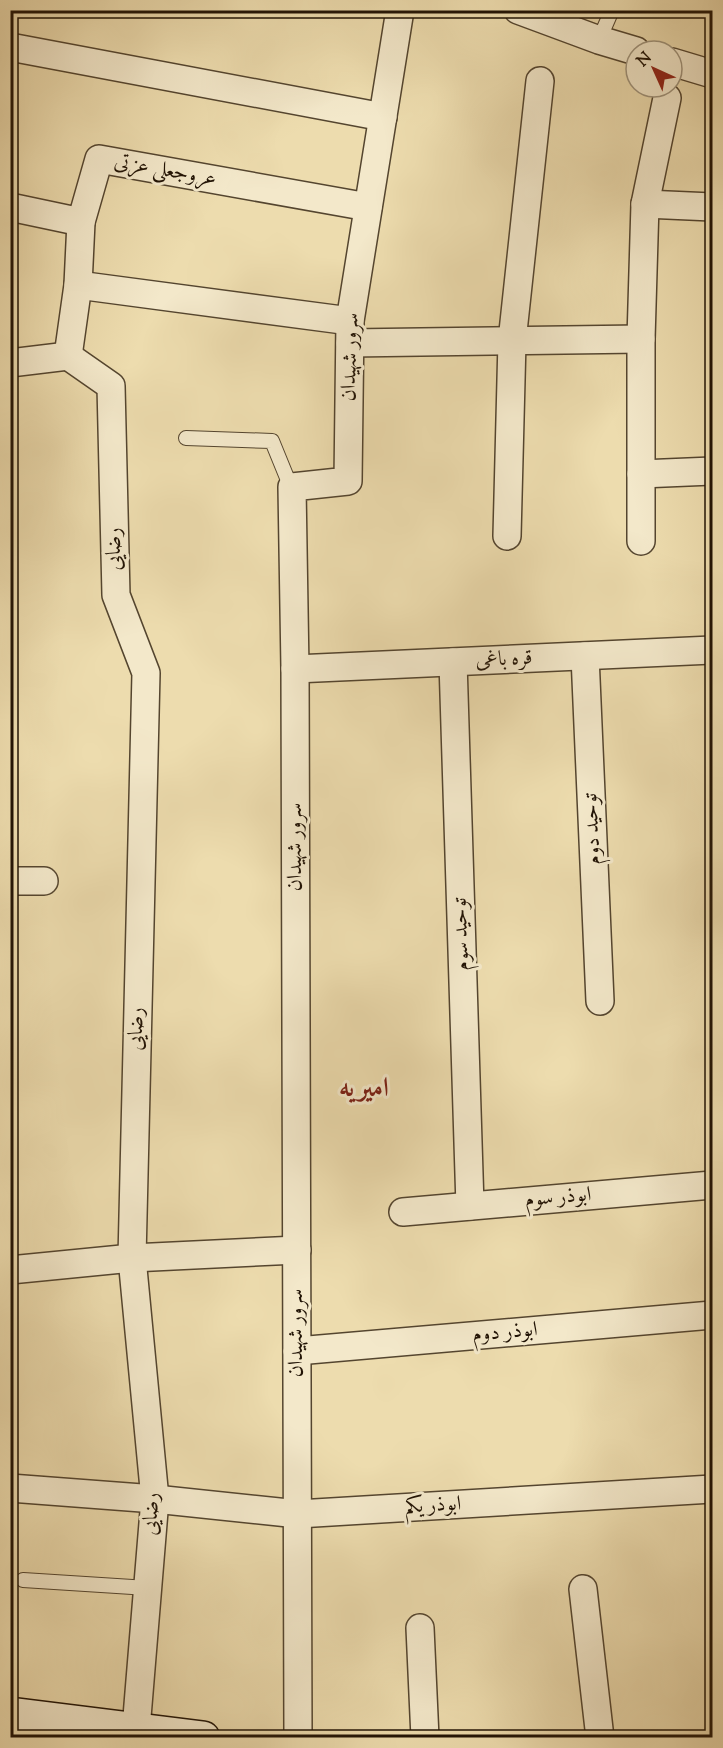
<svg xmlns="http://www.w3.org/2000/svg" width="723" height="1748" viewBox="0 0 723 1748" font-family="'Sorts Mill Goudy',Amiri,serif">
<style>
.lines{fill:none;stroke-linecap:round;stroke-linejoin:round}
.lane-casing{stroke:#54452f;stroke-width:16}
.street-casing{stroke:#54452f;stroke-width:30}
.secondary-casing{stroke:#211305;stroke-width:36}
.lane{stroke:#f3e8ca;stroke-width:14}
.street{stroke:#f3e8ca;stroke-width:27}
.secondary{stroke:#f3e8ca;stroke-width:33}
.labels{text-anchor:middle;dominant-baseline:central;stroke-width:6;stroke-linejoin:round;paint-order:stroke}
.street-label{font-size:21px;fill:#211305;stroke:#f3e8ca}
.district-label{font-size:27px;font-weight:bold;fill:#7a1f14;stroke:#f3e8ca}
</style>
<rect width="100%" height="100%" fill="#eddcae"/>
<filter id="stains"><feTurbulence type="fractalNoise" baseFrequency=".00333" numOctaves="4"/><feColorMatrix values="0 0 0 0 .2 0 0 0 0 .09 0 0 0 0 .02 0 0 0 .5 -.17"/></filter>
<radialGradient id="worn" r=".72"><stop offset=".6" stop-color="#630" stop-opacity="0"/><stop offset="1" stop-color="#630" stop-opacity=".3"/></radialGradient>
<g class="lines">
<defs>
<g id="lane">
<path d="M599,40L612,10"/>
<path d="M186,438L272,441L292,490"/>
<path d="M23,1580L148,1588"/>
</g>
<g id="street">
<path d="M518,10L599,40L636,51"/>
<path d="M10,47L383,117"/>
<path d="M672,62L712,74"/>
<path d="M645,204L712,207"/>
<path d="M10,207L81,222L99,159L368,207"/>
<path d="M78,285L350,321"/>
<path d="M350,343L641,339"/>
<path d="M68,356L111,386L116,595L146,673L132,1258L155,1499L136,1729"/>
<path d="M68,356L78,285L81,222"/>
<path d="M10,363L68,356"/>
<path d="M641,474L712,471"/>
<path d="M507,536L512,341L540,81"/>
<path d="M641,541V339L645,204L667,98"/>
<path d="M585,656L600,1001"/>
<path d="M453,662L470,1206"/>
<path d="M295,669L712,650"/>
<path d="M10,881H44"/>
<path d="M403,1212L712,1185"/>
<path d="M10,1270L132,1258L297,1250"/>
<path d="M297,1351L712,1315"/>
<path d="M10,1488L155,1499L298,1514L712,1489"/>
<path d="M583,1589L600,1738"/>
<path d="M420,1628L425,1738"/>
<path d="M298,1738L295,669L292,487L348,481L350,321L400,10"/>
</g>
<path id="secondary" d="M10,1714L203,1738"/>
</defs>
<use href="#lane" class="lane-casing"/>
<use href="#street" class="street-casing"/>
<use href="#secondary" class="secondary-casing"/>
<use href="#lane" class="lane"/>
<use href="#street" class="street"/>
<use href="#secondary" class="secondary"/>
</g>
<g class="labels">
<g class="street-label">
<text transform="translate(165 171) rotate(10)">عروجعلی عزتی</text>
<text transform="translate(351 357) rotate(-88)">سرور شهیدان</text>
<text transform="translate(115 549) rotate(-91)">رضایی</text>
<text transform="translate(504 660) rotate(-3)">قره باغی</text>
<text transform="translate(593 829) rotate(-93)">توحید دوم</text>
<text transform="translate(296 847) rotate(-90)">سرور شهیدان</text>
<text transform="translate(462 934) rotate(-92)">توحید سوم</text>
<text transform="translate(137 1029) rotate(-89)">رضایی</text>
<text transform="translate(558 1198) rotate(-5)">ابوذر سوم</text>
<text transform="translate(297 1333) rotate(-90)">سرور شهیدان</text>
<text transform="translate(505 1333) rotate(-5)">ابوذر دوم</text>
<text transform="translate(433 1506) rotate(-3)">ابوذر یکم</text>
<text transform="translate(152 1514) rotate(-88)">رضایی</text>
</g>
<g class="district-label">
<text x="364" y="1089">امیریه</text>
</g>
</g>
<rect width="723" height="1748" fill="none" stroke="#eddcae" stroke-width="36"/>
<rect x="12" y="12" width="699" height="1724" fill="none" stroke="#211305" stroke-width="3"/>
<rect x="18" y="18" width="687" height="1712" fill="none" stroke="#211305" stroke-width="1.5"/>
<g transform="translate(654 69) rotate(315)"><circle r="28" fill="#f3e8ca" stroke="#9f937b" stroke-width="1.5"/>
<path d="M0-4.5L10 22L0 15L-10 22Z" fill="#8f2418"/>
<text y="-9" font-size="16" font-weight="bold" text-anchor="middle" fill="#211305">N</text>
</g>
<rect width="100%" height="100%" filter="url(#stains)"/>
<rect width="100%" height="100%" fill="url(#worn)"/>
</svg>
